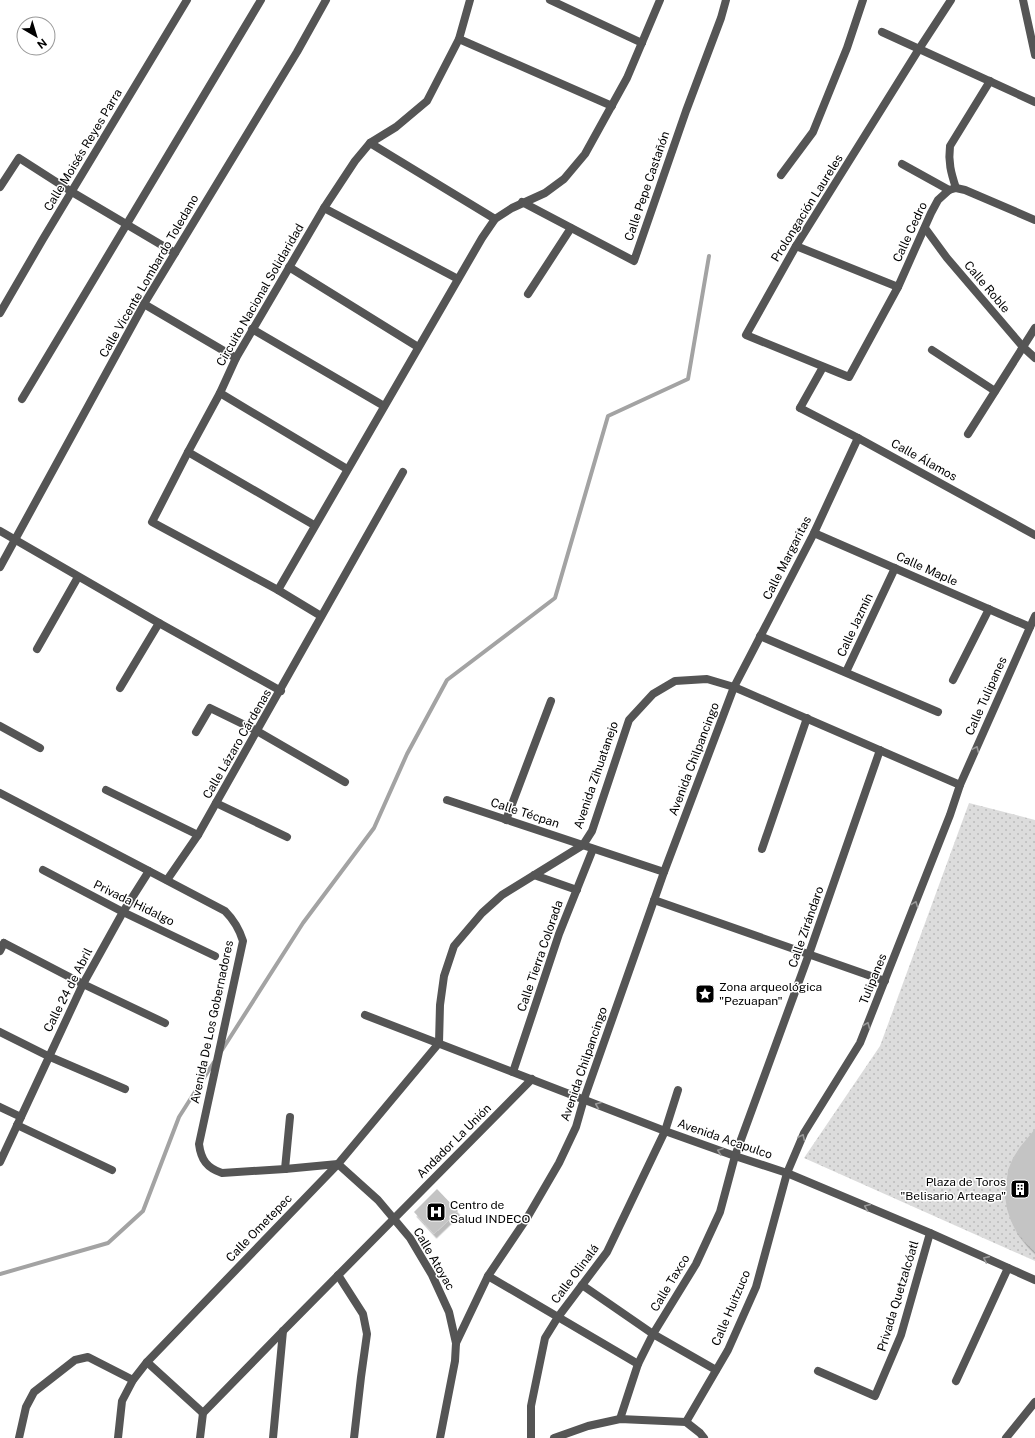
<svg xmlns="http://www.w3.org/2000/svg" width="1035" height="1438" viewBox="0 0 1035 1438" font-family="'Public Sans',sans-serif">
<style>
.park{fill:url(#park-dots)}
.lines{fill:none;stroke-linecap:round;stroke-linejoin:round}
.stream{stroke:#a3a3a3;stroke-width:4}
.building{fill:#c4c4c4;filter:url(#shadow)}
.pedestrian{stroke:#555;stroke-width:8}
.minor{stroke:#555;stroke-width:8}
.tertiary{stroke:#555;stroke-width:8}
.oneway{stroke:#999}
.labels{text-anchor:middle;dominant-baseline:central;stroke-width:3;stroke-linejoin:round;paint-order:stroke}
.street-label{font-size:12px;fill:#000;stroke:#fff}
.poi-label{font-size:12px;fill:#000;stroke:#fff;text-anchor:start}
</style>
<defs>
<pattern id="park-dots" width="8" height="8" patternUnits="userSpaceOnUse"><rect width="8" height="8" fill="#dcdcdc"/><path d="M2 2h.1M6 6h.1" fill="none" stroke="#bbb" stroke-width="1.8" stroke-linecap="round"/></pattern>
<filter id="shadow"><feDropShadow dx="2.5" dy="4.5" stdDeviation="0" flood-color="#0004"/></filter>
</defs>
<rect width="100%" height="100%" fill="#fff"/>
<path class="park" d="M969,803L1035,820V1261L804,1158L880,1046Z"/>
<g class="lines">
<g class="stream">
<path d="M222,1050L303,923L374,828L407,754L447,680L555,598L608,416L688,379L709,256"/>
<path d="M0,1274L108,1243L143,1211L179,1117L214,1062"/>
</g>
</g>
<g class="building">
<path d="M1035,1129V1252L1025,1242L1017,1232L1011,1221L1007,1209L1005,1196L1008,1170L1013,1158L1020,1147Z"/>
<path d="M437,1189L458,1211L434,1234L414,1212Z"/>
</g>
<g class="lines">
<g class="pedestrian">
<path d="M800,408L823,367"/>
<path d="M534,875L577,890"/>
<path d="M0,951L4,943"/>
<path d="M285,1169L290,1117"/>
<path d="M956,1381L1008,1268"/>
</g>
<g class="minor">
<path d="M550,0L642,43"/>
<path d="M951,0L919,49L796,246L746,335L849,377L898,287L931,213L938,200L949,190L956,188L965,190L1035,220"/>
<path d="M1023,0L1035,55"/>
<path d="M882,32L1035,102"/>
<path d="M459,39L612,106"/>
<path d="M370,143L495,219"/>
<path d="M902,164L949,190"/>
<path d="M781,175L813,132L847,48L863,0"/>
<path d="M0,187L19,158L72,192L175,253"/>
<path d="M956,188C951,173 948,162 950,146L990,81"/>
<path d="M522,202L634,261L686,111L721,18L726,0"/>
<path d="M324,208L458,279"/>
<path d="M925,228L947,258L1023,347L1035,358"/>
<path d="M796,246L898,287"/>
<path d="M289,267L418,347"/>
<path d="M528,294L571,228"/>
<path d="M144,304L236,358"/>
<path d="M0,313L43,239L187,0"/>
<path d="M252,329L384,406"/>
<path d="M932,350L995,391"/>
<path d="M220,393L347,469"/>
<path d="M22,399L261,0"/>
<path d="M800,408L858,438L1035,535"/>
<path d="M968,434L1035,328"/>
<path d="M188,452L314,525"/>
<path d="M0,531L159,623L281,691"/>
<path d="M814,533L1030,627"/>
<path d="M278,590L482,238L495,219L512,208L545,193L564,179L585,154L627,78L660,0"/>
<path d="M321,616L278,590L152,522L188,452L220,393L236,358L324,208L355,161L370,143L396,127L427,101L459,39L470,0"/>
<path d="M760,636L938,712"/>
<path d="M37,649L78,577"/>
<path d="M846,672L895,568"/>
<path d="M953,680L989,609"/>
<path d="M120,688L159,623"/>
<path d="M0,726L40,748"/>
<path d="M196,732L210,708L257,731L345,782"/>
<path d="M106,790L198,835"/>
<path d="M447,800L664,872"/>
<path d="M216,803L287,837"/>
<path d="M506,820L551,701"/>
<path d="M762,849L807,718"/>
<path d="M43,870L123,912L215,956"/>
<path d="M149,871L225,911C234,920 239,928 243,941L199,1144C201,1160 207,1168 222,1173L285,1169L338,1164L378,1200L410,1238L432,1275L449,1312L456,1343"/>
<path d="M167,880L198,835L216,803L403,472"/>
<path d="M654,900L885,981"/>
<path d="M4,943L83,984L165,1023"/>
<path d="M365,1015L665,1131L735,1156L787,1173L930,1233L1035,1280"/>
<path d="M0,1032L48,1056L125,1089"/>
<path d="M513,1072L559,934L593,849"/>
<path d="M0,1107L21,1117"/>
<path d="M17,1125L112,1170"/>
<path d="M338,1275L363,1314L367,1334L361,1377L354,1438"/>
<path d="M488,1276L638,1364"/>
<path d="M582,1285L653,1334L716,1370"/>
<path d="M147,1362L203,1413"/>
<path d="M818,1371L875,1396L901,1335L930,1233"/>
<path d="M620,1419L638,1364L653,1334L696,1264L720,1212L735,1156L809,954L880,750"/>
<path d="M686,1422L728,1350L756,1287L787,1173L804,1133L860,1043L950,815L960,785"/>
<path d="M19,1438L26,1407L34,1392L75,1360L88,1357L133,1380"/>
<path d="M118,1438L122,1401L133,1380L147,1362L338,1164L439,1043L440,1005L444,976L454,946L482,913L502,895L583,845L592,831L629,720L653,694L675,681L707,679L734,687L814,533L858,438"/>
<path d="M200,1438L203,1413L283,1331L532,1079"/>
<path d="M273,1438L283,1331"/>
<path d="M531,1438V1406L545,1338L558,1317L607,1252L665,1131L678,1090"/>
<path d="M554,1438L588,1426L620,1419L686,1422L700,1433L704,1438"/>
<path d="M1006,1438L1035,1402"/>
</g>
<g class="tertiary">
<path d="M0,567L144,304L297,52L326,0"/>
<path d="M0,793L149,871L123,912L83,984L0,1162"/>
<path d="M440,1438L455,1361L456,1343L488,1276L527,1218L559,1163L576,1127L584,1099L664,872L734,687L960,785L1035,616"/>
</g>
</g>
<defs><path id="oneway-chevron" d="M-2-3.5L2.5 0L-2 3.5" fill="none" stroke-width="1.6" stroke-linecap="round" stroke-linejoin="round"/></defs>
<g class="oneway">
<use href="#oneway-chevron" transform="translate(976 749) rotate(-66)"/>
<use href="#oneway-chevron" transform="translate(915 904) rotate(-69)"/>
<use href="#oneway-chevron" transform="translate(867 1025) rotate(-68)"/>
<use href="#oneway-chevron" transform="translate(598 1105) rotate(-158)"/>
<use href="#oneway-chevron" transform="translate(802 1137) rotate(-65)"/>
<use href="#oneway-chevron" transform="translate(720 1151) rotate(-160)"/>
<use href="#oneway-chevron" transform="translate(867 1207) rotate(-157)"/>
<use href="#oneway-chevron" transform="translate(986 1259) rotate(-156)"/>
</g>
<defs>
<symbol id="sight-square" viewBox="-11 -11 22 22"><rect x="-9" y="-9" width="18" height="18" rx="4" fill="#000" stroke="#fff"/><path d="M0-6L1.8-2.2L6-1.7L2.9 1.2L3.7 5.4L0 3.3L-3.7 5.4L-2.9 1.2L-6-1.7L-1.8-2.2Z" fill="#fff"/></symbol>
<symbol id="building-square" viewBox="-11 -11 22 22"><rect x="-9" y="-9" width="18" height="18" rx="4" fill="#000" stroke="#fff"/><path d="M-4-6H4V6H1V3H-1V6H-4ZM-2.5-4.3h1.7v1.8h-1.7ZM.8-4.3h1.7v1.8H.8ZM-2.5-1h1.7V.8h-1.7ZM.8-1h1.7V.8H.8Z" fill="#fff"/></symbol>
<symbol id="hospital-square" viewBox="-11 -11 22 22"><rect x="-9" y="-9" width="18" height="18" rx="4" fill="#000" stroke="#fff"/><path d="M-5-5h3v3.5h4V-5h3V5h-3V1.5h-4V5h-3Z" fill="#fff"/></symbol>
</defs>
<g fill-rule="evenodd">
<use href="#sight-square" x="694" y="983" width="22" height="22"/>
<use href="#building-square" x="1009" y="1178" width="22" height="22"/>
<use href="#hospital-square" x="425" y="1201" width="22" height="22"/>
</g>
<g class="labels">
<g class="street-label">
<text transform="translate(83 150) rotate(-59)">Calle Moisés Reyes Parra</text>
<text transform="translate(647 186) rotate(-71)">Calle Pepe Castañón</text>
<text transform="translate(807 208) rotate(-58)">Prolongación Laureles</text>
<text transform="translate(910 232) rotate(-65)">Calle Cedro</text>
<text transform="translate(149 276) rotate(-60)">Calle Vicente Lombardo Toledano</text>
<text transform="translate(987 287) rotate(50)">Calle Roble</text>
<text transform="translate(260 295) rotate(-60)">Circuito Nacional Solidaridad</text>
<text transform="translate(924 460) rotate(29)">Calle Álamos</text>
<text transform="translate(787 558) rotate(-63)">Calle Margaritas</text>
<text transform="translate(927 569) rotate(24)">Calle Maple</text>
<text transform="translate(855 625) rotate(-65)">Calle Jazmín</text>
<text transform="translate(986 696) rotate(-66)">Calle Tulipanes</text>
<text transform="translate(237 744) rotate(-60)">Calle Lázaro Cárdenas</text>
<text transform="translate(694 759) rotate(-69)">Avenida Chilpancingo</text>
<text transform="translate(596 775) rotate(-71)">Avenida Zihuatanejo</text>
<text transform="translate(525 813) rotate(18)">Calle Técpan</text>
<text transform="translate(134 903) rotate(26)">Privada Hidalgo</text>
<text transform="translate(806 927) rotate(-71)">Calle Zirándaro</text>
<text transform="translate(540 956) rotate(-71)">Calle Tierra Colorada</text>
<text transform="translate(873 979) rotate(-68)">Tulipanes</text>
<text transform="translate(68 990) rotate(-63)">Calle 24 de Abril</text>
<text transform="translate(212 1022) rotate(-78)">Avenida De Los Gobernadores</text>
<text transform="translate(584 1064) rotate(-71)">Avenida Chilpancingo</text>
<text transform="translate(725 1139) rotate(19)">Avenida Acapulco</text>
<text transform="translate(454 1141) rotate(-45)">Andador La Unión</text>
<text transform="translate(259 1228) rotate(-46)">Calle Ometepec</text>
<text transform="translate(434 1259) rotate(60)">Calle Atoyac</text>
<text transform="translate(575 1274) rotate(-53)">Calle Olinalá</text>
<text transform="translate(670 1283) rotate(-59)">Calle Taxco</text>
<text transform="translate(898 1296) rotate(-73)">Privada Quetzalcóatl</text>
<text transform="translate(731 1308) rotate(-67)">Calle Huitzuco</text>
</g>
<g class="poi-label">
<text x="719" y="987">Zona arqueológica<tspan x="719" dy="14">"Pezuapan"</tspan></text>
<text x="1006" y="1182" text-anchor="end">Plaza de Toros<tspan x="1006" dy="14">"Belisario Arteaga"</tspan></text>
<text x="450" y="1205">Centro de<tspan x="450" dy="14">Salud INDECO</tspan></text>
</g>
</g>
<g transform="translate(36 36) rotate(142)"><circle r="19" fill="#ffffff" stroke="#999999"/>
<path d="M0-3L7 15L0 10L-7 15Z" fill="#000000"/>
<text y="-6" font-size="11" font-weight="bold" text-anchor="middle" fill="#000000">N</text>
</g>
</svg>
